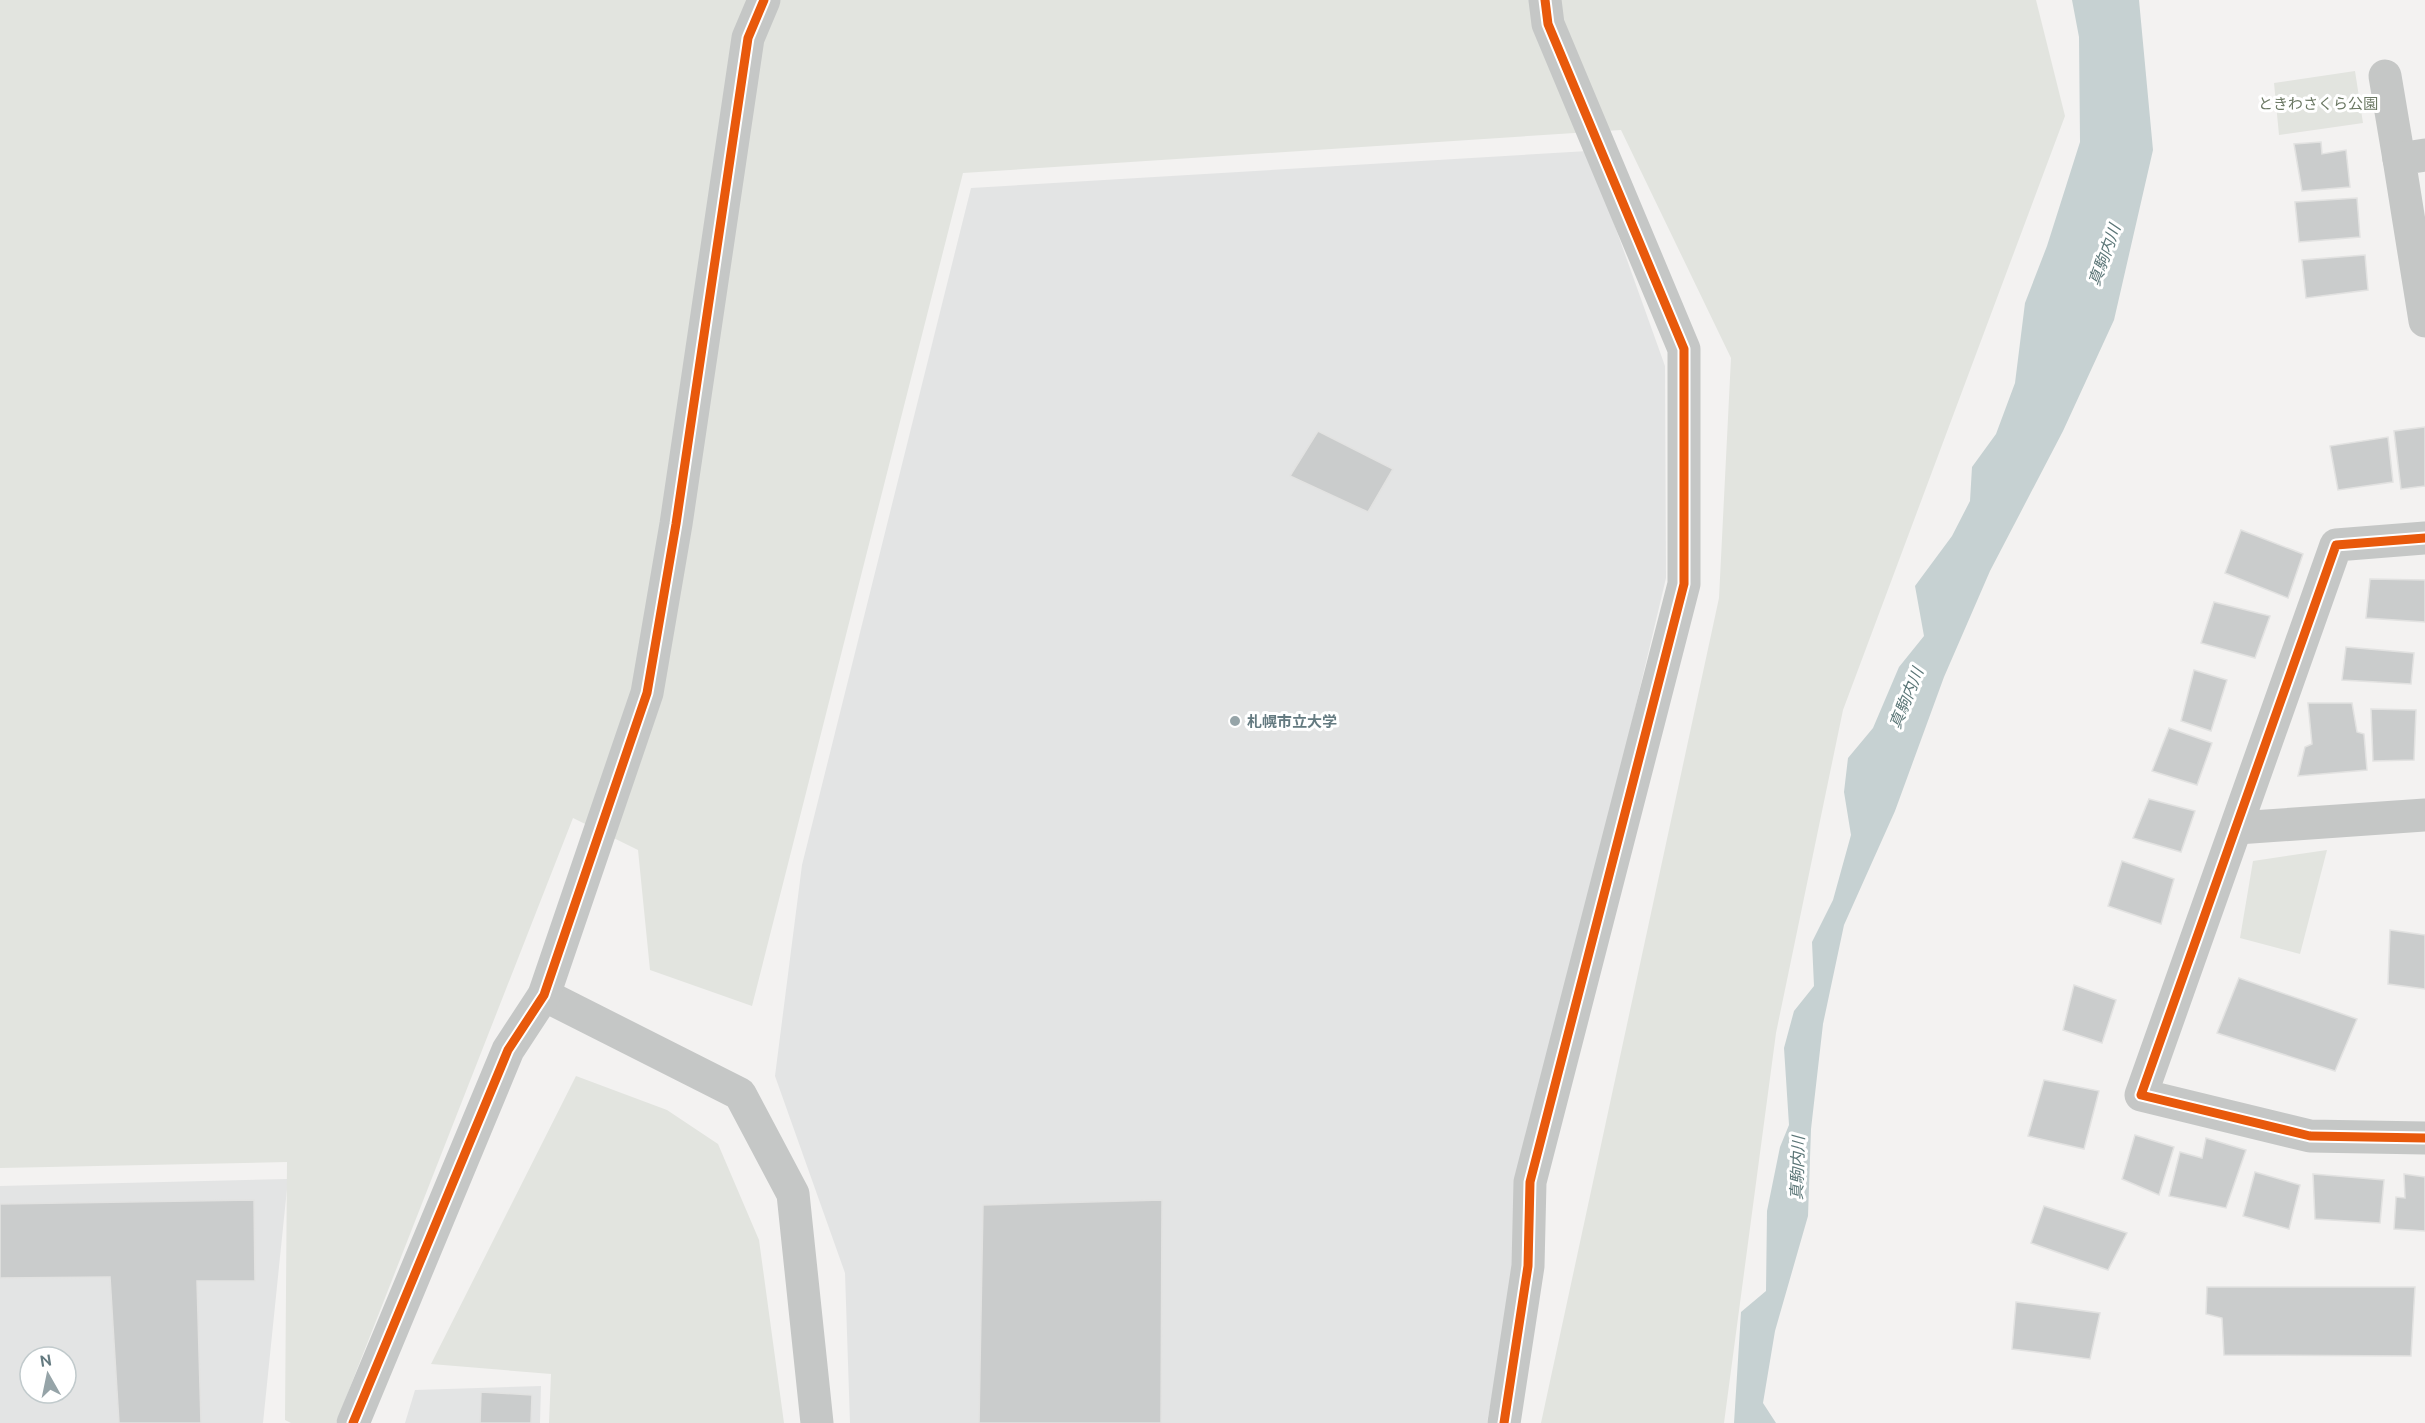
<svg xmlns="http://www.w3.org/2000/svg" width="2425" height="1423" viewBox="0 0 2425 1423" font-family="Ubuntu,'Noto Sans JP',sans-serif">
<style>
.built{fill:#e3e4e4;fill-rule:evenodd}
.green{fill:#e2e4df}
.water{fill:#c6d1d2}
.building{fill:#cacccc;stroke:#e2e2e1;stroke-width:1.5}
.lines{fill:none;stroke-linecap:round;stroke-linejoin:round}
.minor{stroke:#c5c7c6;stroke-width:33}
.cycleway-casing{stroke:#fff;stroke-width:13}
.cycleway{stroke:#e8590c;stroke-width:9}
.poi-dot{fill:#96a4a8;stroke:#fff;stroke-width:2}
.labels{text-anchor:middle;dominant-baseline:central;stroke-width:6;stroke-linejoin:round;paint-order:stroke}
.park-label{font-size:15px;fill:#6b7863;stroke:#fff}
.poi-label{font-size:15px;font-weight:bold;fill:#647a80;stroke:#fff;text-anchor:start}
.water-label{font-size:16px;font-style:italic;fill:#5b7677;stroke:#fff}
</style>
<rect width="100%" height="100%" fill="#f3f2f1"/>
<g class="built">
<path d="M1588,151L1665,366L1666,578L1557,1038L1487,1423H850L845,1273L775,1076L802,865L971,188Z"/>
<path d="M288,1179L263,1423H0V1186ZM30,1357H66V1393H30Z"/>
<path d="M541,1386L540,1423H405L415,1390Z"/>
</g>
<g class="green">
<path d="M0,0H2036L2065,116L1843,710L1776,1033L1724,1423H1541L1719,598L1731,358L1621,130L963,173L752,1006L650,970L638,850L573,818L336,1423H291L285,1420L287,1162L0,1168Z"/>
<path d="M2355,71L2363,123L2279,135L2274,83Z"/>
<path d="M2327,850L2300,954L2240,938L2253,861Z"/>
<path d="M576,1076L667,1110L718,1144L759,1240L784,1423H549L551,1374L431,1364Z"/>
</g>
<path class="water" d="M2072,0H2139L2153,150L2114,320L2063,431L1990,571L1944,677L1895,811L1844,925L1823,1024L1811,1129L1808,1216L1775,1331L1763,1403L1776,1423H1734L1741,1312L1766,1291L1767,1211L1780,1147L1789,1125L1784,1048L1794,1011L1814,986L1812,942L1833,900L1851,835L1844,792L1848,758L1873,728L1899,667L1924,636L1915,586L1952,536L1970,501L1972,467L1996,434L2015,383L2025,303L2047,246L2080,142L2079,37Z"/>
<g class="building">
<path d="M2321,142L2322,154L2346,150L2350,187L2302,191L2294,144Z"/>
<path d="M2357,198L2360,237L2299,242L2295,202Z"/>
<path d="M2365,255L2368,290L2306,298L2302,260Z"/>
<path d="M2425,427V486L2401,489L2394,431Z"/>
<path d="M1318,431L1393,469L1368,512L1290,476Z"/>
<path d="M2388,437L2393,482L2338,490L2330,446Z"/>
<path d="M2241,530L2303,554L2288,598L2225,573Z"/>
<path d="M2370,579L2425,580V622L2366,618Z"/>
<path d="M2214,602L2270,616L2255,658L2201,643Z"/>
<path d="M2346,647L2414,653L2411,684L2342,680Z"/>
<path d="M2194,670L2227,680L2211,731L2181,721Z"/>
<path d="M2308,703H2352L2357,732L2364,734L2367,770L2298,776L2305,747L2312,744Z"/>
<path d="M2371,709L2416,710L2414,760L2373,761Z"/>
<path d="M2169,728L2212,743L2197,785L2152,771Z"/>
<path d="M2149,799L2195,811L2181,852L2133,838Z"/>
<path d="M2122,861L2174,879L2161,924L2108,906Z"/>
<path d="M2390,930L2425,935V989L2388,984Z"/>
<path d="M2239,978L2357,1019L2335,1071L2217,1033Z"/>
<path d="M2074,985L2116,1000L2102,1043L2063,1030Z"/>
<path d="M2044,1080L2099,1091L2084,1149L2028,1136Z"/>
<path d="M2135,1135L2174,1147L2159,1195L2122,1179Z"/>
<path d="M2206,1138L2246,1150L2226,1208L2169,1196L2180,1152L2202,1158Z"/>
<path d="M2255,1172L2300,1185L2289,1229L2243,1216Z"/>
<path d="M2313,1174L2384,1180L2380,1223L2315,1219Z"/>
<path d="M2404,1174L2425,1177V1231L2394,1229L2396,1197L2405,1198Z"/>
<path d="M254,1200L255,1281H197L201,1423H119L110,1277L0,1278V1204Z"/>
<path d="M1162,1200L1161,1423H979L983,1205Z"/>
<path d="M2044,1206L2127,1233L2108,1270L2031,1243Z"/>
<path d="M2207,1287H2415L2411,1356L2224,1355L2222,1318L2206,1314Z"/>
<path d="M2016,1302L2100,1313L2090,1359L2012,1349Z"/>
<path d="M481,1392L532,1395L531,1423H480Z"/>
</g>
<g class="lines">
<g class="minor">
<path d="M2385,76L2399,159"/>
<path d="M2425,155L2399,159L2425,321"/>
<path d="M2425,538L2336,545L2141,1095L2310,1136L2425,1138"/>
<path d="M2237,828L2425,815"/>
<path d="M544,995L740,1094L793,1194L817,1423"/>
<path d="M353,1423L508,1050L544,995L647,693L676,524L748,38L764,0"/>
<path d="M1504,1423L1528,1266L1530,1182L1684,584V349L1548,24L1545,0"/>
</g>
<defs>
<g id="cycleway">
<path d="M2425,538L2336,545L2141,1095L2310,1136L2425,1138"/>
<path d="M353,1423L508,1050L544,995L647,693L676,524L748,38L764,0"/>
<path d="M1504,1423L1528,1266L1530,1182L1684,584V349L1548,24L1545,0"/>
</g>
</defs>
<use href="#cycleway" class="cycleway-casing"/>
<use href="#cycleway" class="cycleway"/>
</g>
<circle class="poi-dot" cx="1235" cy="721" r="6"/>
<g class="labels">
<g class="park-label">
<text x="2318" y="103">ときわさくら公園</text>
</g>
<g class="poi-label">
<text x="1247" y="721">札幌市立大学</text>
</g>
<g class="water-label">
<text transform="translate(2104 255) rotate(-70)">真駒内川</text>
<text transform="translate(1906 698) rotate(-68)">真駒内川</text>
<text transform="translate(1797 1168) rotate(-88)">真駒内川</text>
</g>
</g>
<g transform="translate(48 1375) rotate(351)"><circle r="28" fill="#ffffff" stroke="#c1cacc" stroke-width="1.5"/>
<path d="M0-4.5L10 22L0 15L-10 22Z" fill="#96a4a8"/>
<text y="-9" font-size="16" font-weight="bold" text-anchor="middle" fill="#647a80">N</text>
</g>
</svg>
